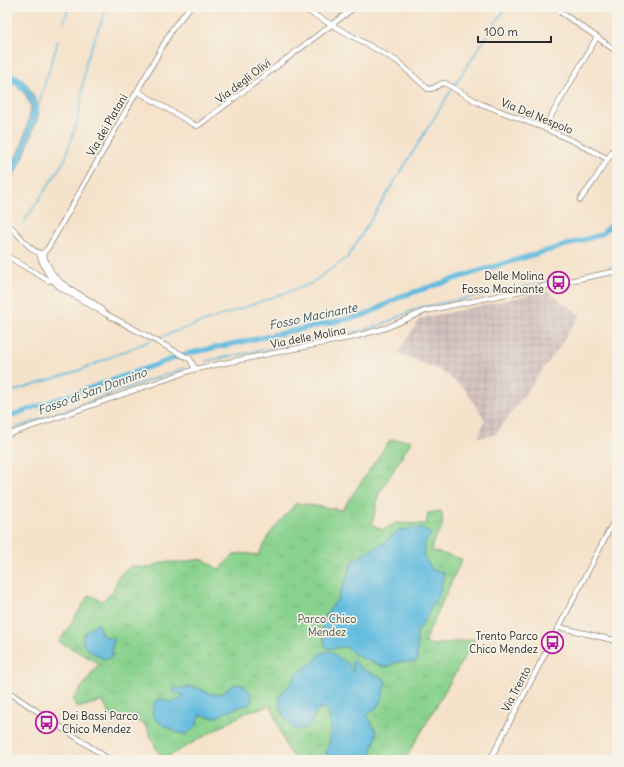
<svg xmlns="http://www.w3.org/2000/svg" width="624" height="767" viewBox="0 0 624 767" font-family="Delius,sans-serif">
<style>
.industrial{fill:url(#industrial-grid)}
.park{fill:url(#park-tufts);stroke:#5a7e5c}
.water{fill:#62bcdf;stroke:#467485}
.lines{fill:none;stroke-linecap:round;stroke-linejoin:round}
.stream{stroke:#62bcdf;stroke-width:1.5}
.canal{stroke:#62bcdf;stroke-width:5}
.river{stroke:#62bcdf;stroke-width:9}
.minor-casing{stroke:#90867a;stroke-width:6}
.minor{stroke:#fff;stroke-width:4.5}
.labels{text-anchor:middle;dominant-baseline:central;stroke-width:3.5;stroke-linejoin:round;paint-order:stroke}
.street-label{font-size:11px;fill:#2b2b2b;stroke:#f7f3e8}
.poi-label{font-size:11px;fill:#2b2b2b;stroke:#f7f3e8;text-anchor:end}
.park-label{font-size:11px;fill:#425544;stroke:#f7f3e8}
.water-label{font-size:12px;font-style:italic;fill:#3c5661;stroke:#f7f3e8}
</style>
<defs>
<pattern id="industrial-grid" width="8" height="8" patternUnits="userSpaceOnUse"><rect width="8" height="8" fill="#d1bfbd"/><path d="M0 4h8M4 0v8" fill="none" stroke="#b4a4a3"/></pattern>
<pattern id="park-tufts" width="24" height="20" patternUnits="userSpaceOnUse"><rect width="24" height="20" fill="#89d28d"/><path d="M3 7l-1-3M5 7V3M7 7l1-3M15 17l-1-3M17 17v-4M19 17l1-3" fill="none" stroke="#76b47a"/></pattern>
</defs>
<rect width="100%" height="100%" fill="#f7f3e8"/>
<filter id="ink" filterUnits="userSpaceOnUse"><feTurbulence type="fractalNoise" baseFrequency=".025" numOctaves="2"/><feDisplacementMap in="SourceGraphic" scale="8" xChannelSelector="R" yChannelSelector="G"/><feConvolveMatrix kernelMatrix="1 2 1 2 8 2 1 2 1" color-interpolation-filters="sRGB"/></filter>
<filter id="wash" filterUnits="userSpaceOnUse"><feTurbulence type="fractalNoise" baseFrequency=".012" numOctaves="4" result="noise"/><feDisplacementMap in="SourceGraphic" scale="16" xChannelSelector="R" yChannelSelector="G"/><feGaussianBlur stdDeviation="0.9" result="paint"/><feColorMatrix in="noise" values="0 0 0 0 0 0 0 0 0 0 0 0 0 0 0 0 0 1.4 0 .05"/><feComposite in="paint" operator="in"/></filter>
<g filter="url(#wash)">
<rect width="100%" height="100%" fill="#f5e2ca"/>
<path class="industrial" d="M547,291L580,315L558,349L495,435L478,437L485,420L465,389L440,370L398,353L420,319Z"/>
<path class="park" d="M390,440H412L379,494L372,524L382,530L396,523L426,524L428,513L441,511C448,534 430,535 432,551L462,559L424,642L433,645L475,639L405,760H296L287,749L271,706L249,711L162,760L144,723L111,717L102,701L77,708L73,700L99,663L59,642L89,595L102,601L112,593L119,576L131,566L149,568L163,562H183L202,559L220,570C235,551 235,552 258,555L271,532L296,503L342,510Z"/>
<g class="water">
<path d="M19,78L30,90L36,101L39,113L24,156L7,188V172L21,148L29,119L31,107L26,96L21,88L14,82Z"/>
<path d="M420,528L429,532L431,534L425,542L423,556L433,570L443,572L444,575L439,594L417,633V660L415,662H397L387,667H384L357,656L348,648L343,647L328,649L325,646L321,622L338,598L353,561L385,542L399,530Z"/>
<path d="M98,623L101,634L111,639H115L112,647V657L104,659C83,649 71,638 98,623Z"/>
<path d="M330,651L339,658L347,662L353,672L354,671L351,661L353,660L362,669L384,679L386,682C385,690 381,704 375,709C372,712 369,713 367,716L376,730V738L369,760H325L331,732V725L327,710C314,704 315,719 310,725C307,729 299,730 294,729L284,716L279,703L280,698L283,691L291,684L296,674L315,661L321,653Z"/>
<path d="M236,684L242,685L251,693L252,700L250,704L234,709L216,717H209L202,715L198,718L197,725L188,734L178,733L161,724L155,719L152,712L155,701L160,699L172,702L183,698V695L174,693L173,689C179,688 186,687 192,687C201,687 210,697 220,694C226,692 227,687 236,684Z"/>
</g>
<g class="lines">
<g class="stream">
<path d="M64,21L69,7"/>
<path d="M454,86L506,7"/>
<path d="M37,110L58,41"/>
<path d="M24,222L65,160L79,114L86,61L107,7"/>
<path d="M587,274L610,268L617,262"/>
<path d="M155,339L310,284L347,258L452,89"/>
<path d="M206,361L355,332L381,325L417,308L559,280"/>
<path d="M7,393L75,372L152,340"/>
<path d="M7,431L184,368"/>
</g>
<path class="canal" d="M7,417L186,354L365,315L402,296L476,272L600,235L617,220"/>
<path class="river" d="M7,76L17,80L25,88"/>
</g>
</g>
<g filter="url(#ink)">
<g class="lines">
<defs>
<g id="minor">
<path d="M300,7L397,61L428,89C435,90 438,83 445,83L479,103L544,128L577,143L608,159"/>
<path d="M597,37L617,52"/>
<path d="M137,91L193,124L196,126L199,125L355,7"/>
<path d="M544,128L597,37L553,7"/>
<path d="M580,200L594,181L617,144"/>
<path d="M7,224C18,231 29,252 41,253"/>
<path d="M39,253C43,267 50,280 61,288L106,314L190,359L195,369"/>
<path d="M43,253L48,248L173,28L190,7"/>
<path d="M43,253C46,264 53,277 63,284C76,294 90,298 102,310"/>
<path d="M7,256L49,281L53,277"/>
<path d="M7,435L195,369L353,337L386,328L425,311L617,271"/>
<path d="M559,627L617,641"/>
<path d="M7,691L110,760"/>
<path d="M490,760L617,515"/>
</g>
</defs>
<use href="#minor" class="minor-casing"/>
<use href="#minor" class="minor"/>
</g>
</g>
<defs>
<symbol id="bus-ring" viewBox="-11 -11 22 22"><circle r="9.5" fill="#f7f3e8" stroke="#b5179e" stroke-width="1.5"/><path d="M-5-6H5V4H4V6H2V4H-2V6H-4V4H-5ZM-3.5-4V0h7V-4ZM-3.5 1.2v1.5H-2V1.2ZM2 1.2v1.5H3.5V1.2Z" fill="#b5179e"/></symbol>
</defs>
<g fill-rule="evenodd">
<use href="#bus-ring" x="546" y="270" width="25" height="25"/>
<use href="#bus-ring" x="540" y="630" width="25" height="25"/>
<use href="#bus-ring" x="34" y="710" width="25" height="25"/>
</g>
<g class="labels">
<g class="street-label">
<text transform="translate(243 81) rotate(-37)">Via degli Olivi</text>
<text transform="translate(537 116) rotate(22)">Via Del Nespolo</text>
<text transform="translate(107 125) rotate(-60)">Via dei Platani</text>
<text transform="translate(308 337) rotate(-11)">Via delle Molina</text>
<text transform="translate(516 689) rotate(-62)">Via Trento</text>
</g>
<g class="poi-label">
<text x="544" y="276">Delle Molina<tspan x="544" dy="13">Fosso Macinante</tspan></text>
<text x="538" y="636">Trento Parco<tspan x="538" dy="13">Chico Mendez</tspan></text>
<text x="62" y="716" text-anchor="start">Dei Bassi Parco<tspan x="62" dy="13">Chico Mendez</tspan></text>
</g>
<g class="park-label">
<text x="327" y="619">Parco Chico<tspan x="327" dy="13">Mendez</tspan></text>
</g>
<g class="water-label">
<text transform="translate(313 316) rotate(-12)">Fosso Macinante</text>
<text transform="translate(92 391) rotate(-20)">Fosso di San Donnino</text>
</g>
</g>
<rect width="624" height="767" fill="none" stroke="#f7f3e8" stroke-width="24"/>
<path d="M478 36v6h73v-6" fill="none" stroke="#2b2b2b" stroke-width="2"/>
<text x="484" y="36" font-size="12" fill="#2b2b2b" stroke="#f7f3e8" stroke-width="3" paint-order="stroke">100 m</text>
</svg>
